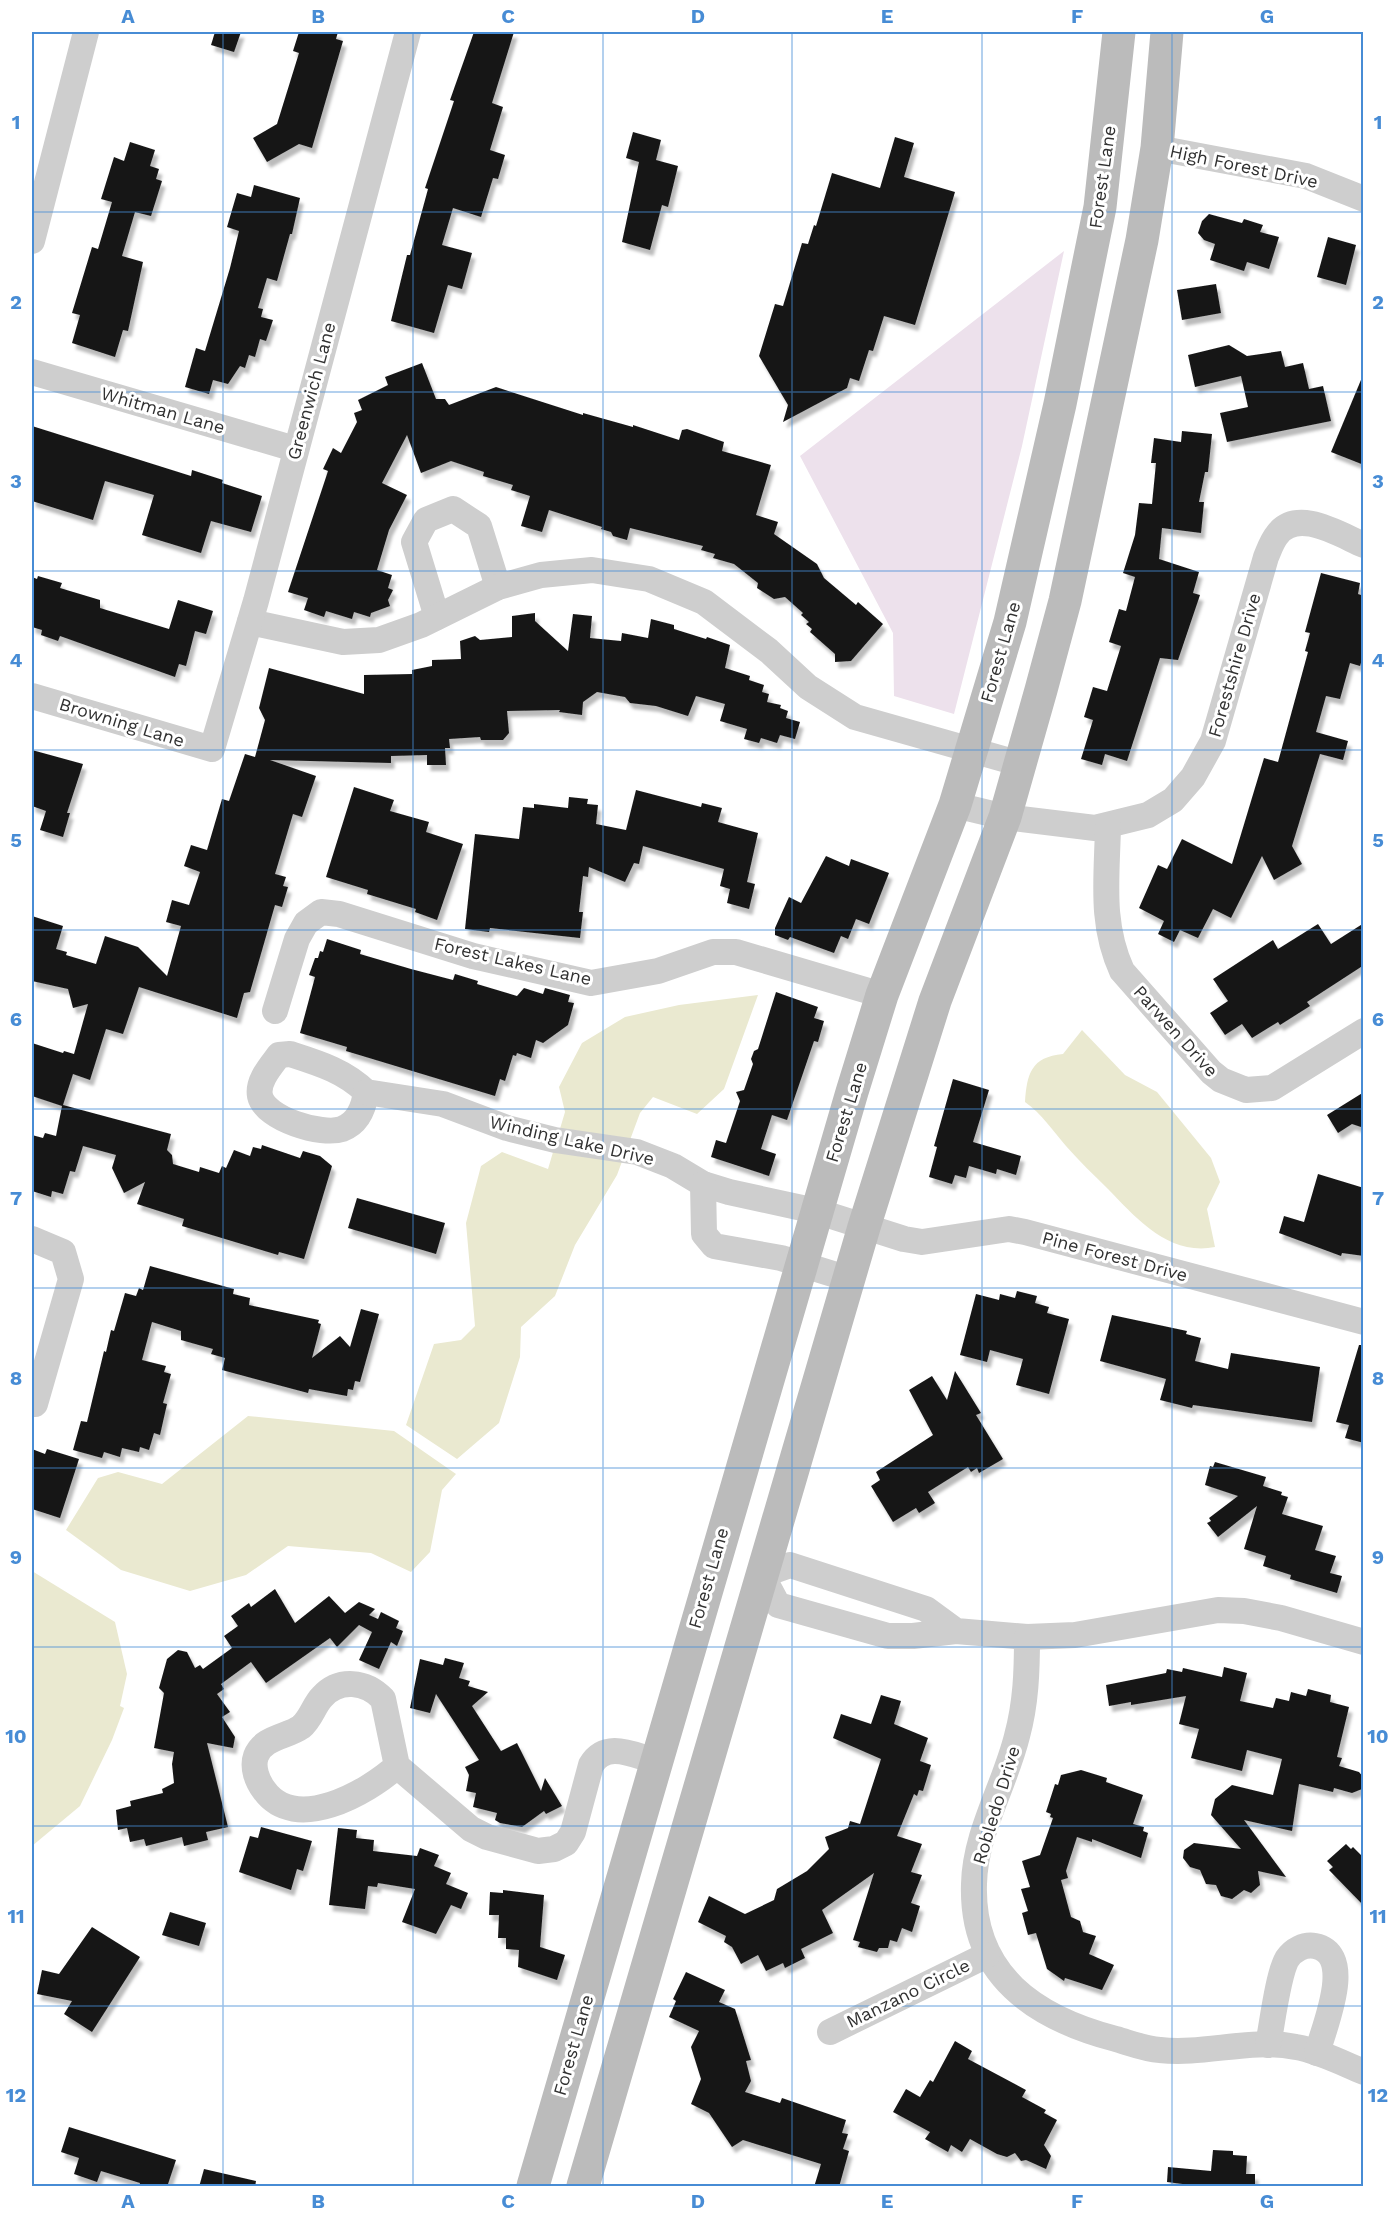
<svg xmlns="http://www.w3.org/2000/svg" width="1395" height="2218" viewBox="0 0 1395 2218" font-family="'Work Sans',sans-serif">
<style>
.green{fill:#ede1ec}
.water{fill:#eae9d0}
.building{fill:#181818;filter:url(#shadow)}
.lines{fill:none;stroke-linecap:round;stroke-linejoin:round}
.minor{stroke:#cecece;stroke-width:26}
.secondary{stroke:#bbb;stroke-width:33}
.grid{fill:none;stroke:#478cd5;stroke-width:1.5;stroke-opacity:0.55}
.labels{text-anchor:middle;dominant-baseline:central;stroke-width:6;stroke-linejoin:round;paint-order:stroke}
.street-label{font-size:18px;fill:#313131;stroke:#fff}
.neatline{fill:none;stroke:#478cd5;stroke-width:2}
.grid-label{font-size:20px;text-anchor:middle;font-weight:bold;fill:#478cd5}
</style>
<defs>
<filter id="shadow"><feDropShadow dx="3.5" dy="6" stdDeviation="1.5" flood-color="#0004"/></filter>
</defs>
<rect width="100%" height="100%" fill="#fff"/>
<path class="green" d="M1064,251L1022,446L954,714L894,696L893,633L800,456Z"/>
<g class="water">
<path d="M758,995L724,1089L697,1114L653,1097L640,1113L617,1175L575,1245L555,1296L521,1327L520,1357L499,1423L457,1459L406,1425L434,1344L461,1340L475,1326L466,1223L481,1166L502,1152L548,1169L565,1112L559,1087L582,1043L625,1017L679,1005Z"/>
<path d="M1082,1030L1125,1075L1157,1092L1211,1158L1220,1182L1207,1209L1215,1247C1169,1256 1137,1219 1108,1189C1094,1175 1079,1161 1066,1146C1053,1131 1042,1114 1025,1102C1027,1074 1031,1057 1063,1054Z"/>
<path d="M248,1416L394,1431L456,1474L442,1490L430,1552L411,1572L371,1553L288,1546L246,1575L190,1591L121,1570L66,1530L98,1478L118,1472L162,1484Z"/>
<path d="M32,1571L115,1622L127,1674L120,1706L124,1708L112,1740L80,1806L32,1846Z"/>
</g>
<g class="building">
<path d="M215,32H241L234,52L211,45Z"/>
<path d="M299,32H338L336,39L343,41L312,148L299,144L267,162L253,138L277,124L299,53L293,51Z"/>
<path d="M474,32H514L492,103L503,107L490,150L505,155L498,179L493,178L481,217L453,208L442,245L472,253L462,289L448,285L434,333L391,321L407,255H410L428,189L425,188L454,101L450,100Z"/>
<path d="M633,132L661,140L656,160L678,166L668,207L662,205L650,250L622,242L639,162L626,158Z"/>
<path d="M895,137L914,143L904,177L955,192L915,325L884,316L873,351L869,350L859,381L850,378L847,388L783,422L788,405L759,356L775,304L783,306L802,243L808,244L814,225L816,226L832,173L880,188Z"/>
<path d="M130,142L155,150L150,166L159,169L156,179L162,181L151,216L135,212L122,256L143,262L128,331L123,330L115,357L72,343L80,315L72,313L92,247L98,249L112,202L101,199L114,157L124,161Z"/>
<path d="M254,185L300,198L292,234H290L277,281L267,278L258,308L263,309L261,317L273,320L266,341L260,339L255,357L249,355L245,368L240,366L228,384L213,380L209,394L185,387L196,348L205,351L230,268L239,231L227,227L237,193L251,197Z"/>
<path d="M1209,214L1242,223L1244,219L1263,225L1260,232L1279,237L1269,269L1247,262L1244,271L1210,260L1215,244L1204,240L1198,233L1202,221Z"/>
<path d="M1328,237L1356,245L1346,285L1317,277Z"/>
<path d="M1216,284L1221,313L1182,320L1177,290Z"/>
<path d="M1229,345L1247,356L1281,351L1285,367L1303,363L1309,389L1323,386L1331,421L1227,442L1220,413L1248,407L1241,376L1195,387L1188,355Z"/>
<path d="M422,363L436,399H445L449,405L496,387L583,415V413L633,427V425L679,440L682,430L687,429L724,442L722,451L771,465L756,515L778,522L774,534L817,564L824,578L856,605L858,602L883,624L851,661L835,662V654L810,632L812,629L806,624L809,622L801,615L803,613L785,597L774,599L757,588L758,583L734,564L713,558L715,554L701,550L703,546L630,528L627,540L613,536L611,532L601,529L602,527L549,510L542,532L521,526L530,496L511,490L513,485L483,476L484,472L451,461L421,473L407,435L382,483L407,495L389,530L377,570L392,575L388,588L393,590L388,600L390,606L371,613L370,617L354,612L352,619L326,611L324,617L304,610L308,598L288,592L328,471L323,469L333,448L341,453L357,422L354,413L362,410L358,400L388,385L385,377Z"/>
<path d="M1363,375H1364V465L1331,452Z"/>
<path d="M32,426L191,476L192,470L223,480L222,483L262,496L251,532L211,521L201,553L142,535L154,495L105,481L93,520L32,501Z"/>
<path d="M1182,431L1212,434L1208,472H1205L1199,502H1204L1201,533L1162,528L1159,559L1199,572L1193,593L1200,595L1178,660L1160,658L1127,761L1105,754L1102,765L1081,759L1093,720L1084,717L1093,687L1107,691L1121,646L1109,642L1119,609L1126,611L1135,577L1123,573L1135,535L1139,503L1152,504L1156,463H1151L1154,438L1181,442Z"/>
<path d="M1321,573L1360,583L1358,594L1364,596V653L1360,666L1350,663L1340,699L1326,696L1316,732L1348,741L1343,760L1320,754L1292,846L1302,864L1274,880L1262,856L1231,918L1213,909L1198,938L1180,930L1174,942L1158,934L1164,921L1139,908L1158,865L1167,869L1182,839L1232,864L1264,758L1278,762L1308,652L1305,651L1310,633L1305,632Z"/>
<path d="M38,576L62,583L60,588L100,600V608L169,629L178,600L213,611L206,634L195,631L186,666L179,664L175,677L60,636L58,641L41,635L42,630L32,627V577L37,579Z"/>
<path d="M535,613V621L568,651L573,614L592,616L590,638L621,641L622,633L648,638L651,619L674,625V629L706,639L707,637L730,645L725,668L750,676L749,680L764,685L762,692L769,694L767,702L781,705L780,708L788,711L786,718L800,722L795,739L780,735L777,743L761,738L759,743L744,739L747,729L720,721L725,704L696,696L688,716L656,706L630,703L625,697L597,692L583,702L582,715L559,712L560,710L507,711L509,733L503,740H481L480,737L449,739L450,748H445L446,765H427V755L391,756V763L270,760L316,776L302,817L293,814L275,874L286,877L283,886L288,887L282,907L275,905L250,992L244,993L237,1018L139,987L123,1034L106,1029L90,1080L73,1074L63,1105L171,1134L167,1150L172,1155L173,1164L199,1172L200,1167L219,1173L222,1166L226,1168L234,1150L250,1156L253,1147L261,1149L262,1145L300,1158L303,1151L320,1156L332,1166L304,1259L279,1252L278,1255L182,1226L184,1219L137,1204L145,1182L124,1193L112,1168L116,1155L83,1146L75,1172L70,1171L63,1194L52,1191L51,1197L32,1191V1135L43,1138L45,1133L56,1136L62,1106L32,1096V1043L63,1053L64,1051L74,1054L88,1004L73,1008L68,989L32,981V916L63,926L56,949L67,952L66,955L96,964L105,936L138,947L167,976L181,926L166,922L172,900L189,905L200,872L184,866L191,845L207,850L222,799L229,801L245,754L255,757L265,720L259,708L269,668L364,694V675L412,674V670L432,666V660L461,659L460,641L475,636L480,640L512,637V616Z"/>
<path d="M32,750L83,764L67,813H70L63,837L40,830L46,811L32,806Z"/>
<path d="M354,787L394,800L390,811L429,822L426,832L463,844L437,920L415,912L416,909L367,894L368,890L326,877Z"/>
<path d="M636,790L701,807L702,803L722,808L718,822L758,833L747,882L755,884L749,909L727,903L730,889L720,886L724,869L643,846L639,864L634,863L625,882L589,867L588,877L583,876L579,912H583L580,938L490,928L489,932L465,929L475,834L519,839L523,807L534,808V804L568,808L569,797L588,799L587,804L598,805L596,824L626,830Z"/>
<path d="M826,856L849,866L851,859L889,873L869,924L856,919L848,939L841,936L834,953L790,937L788,940L775,935V928L789,897L801,903Z"/>
<path d="M1364,923V965L1307,1002L1310,1006L1280,1025L1278,1022L1252,1038L1242,1024L1225,1035L1210,1013L1228,1001L1213,979L1273,940L1278,949L1318,924L1331,944Z"/>
<path d="M327,939L361,950L360,954L411,969L453,980L455,974L478,981L477,984L517,996L524,988L543,994L545,988L570,995L568,1002L574,1003L568,1025L543,1043L536,1040L531,1058L517,1053L516,1056L513,1055L505,1081L500,1079L495,1096L346,1051L347,1047L300,1033L315,977L309,975L315,958H318L320,951L323,952Z"/>
<path d="M776,992L818,1007L814,1018L824,1021L818,1042L814,1041L787,1120L772,1115L761,1149L776,1154L769,1176L711,1157L716,1140L726,1143L740,1101L736,1092L744,1090L753,1064L751,1059L754,1051L758,1049Z"/>
<path d="M953,1079L989,1090L973,1142L1021,1156L1016,1175L997,1169L996,1174L969,1166L966,1178L955,1175L952,1184L929,1177L937,1147L934,1146Z"/>
<path d="M1364,1092V1128L1352,1124L1338,1133L1327,1115Z"/>
<path d="M1318,1174L1364,1188V1256L1342,1253L1341,1256L1279,1233L1284,1216L1304,1222Z"/>
<path d="M357,1198L445,1223L436,1254L348,1228Z"/>
<path d="M150,1266L234,1289L233,1294L250,1298L249,1305L319,1320L318,1323L321,1324L312,1358L340,1336L350,1347L361,1309L379,1314L360,1382L355,1381L353,1390L348,1389L347,1396L309,1389L308,1393L222,1370L225,1358L211,1354L213,1349L181,1340V1331L152,1322L142,1360L166,1366L164,1372L171,1374L163,1403L167,1404L160,1435L154,1433L149,1450L140,1447L139,1452L122,1448L120,1457L104,1452L102,1458L73,1450L81,1421L87,1422L104,1351L106,1352L111,1330L114,1331L125,1293L136,1296L139,1288L143,1290Z"/>
<path d="M1017,1291L1037,1296L1035,1303L1049,1307L1047,1313L1069,1319L1049,1394L1016,1385L1023,1359L990,1350L987,1362L960,1355L976,1294L999,1300L1000,1294L1015,1298Z"/>
<path d="M1112,1315L1187,1331L1186,1334L1201,1338L1195,1361L1228,1369L1231,1353L1320,1367L1312,1422L1193,1405L1192,1408L1160,1400L1166,1379L1100,1361Z"/>
<path d="M1359,1345H1364V1443L1345,1438L1349,1425L1336,1422Z"/>
<path d="M955,1371L981,1413L976,1415L1003,1459L979,1473L977,1468L971,1472L968,1467L928,1492L935,1503L919,1513L916,1508L893,1522L871,1486L880,1480L876,1472L933,1435L909,1390L932,1376L947,1400Z"/>
<path d="M32,1449L45,1454L47,1449L79,1459L60,1518L32,1509Z"/>
<path d="M1215,1462L1266,1477L1263,1486L1282,1492L1281,1495L1288,1497L1282,1514L1323,1526L1315,1550L1336,1556L1330,1573L1342,1576L1337,1593L1290,1579L1291,1575L1263,1566L1266,1556L1244,1549L1257,1506L1218,1537L1207,1523L1211,1521L1209,1518L1238,1496L1205,1485L1210,1466L1213,1467Z"/>
<path d="M275,1589L295,1623L329,1596L345,1613L359,1602L375,1609L369,1615L378,1619L381,1612L399,1621L396,1628L403,1631L397,1646L391,1642L379,1669L359,1660L372,1632L359,1625L337,1647L330,1638L266,1683L251,1662L221,1684L224,1689L217,1694L230,1712L222,1717L235,1737L233,1748L207,1743L228,1827L206,1832L208,1840L184,1846L182,1837L146,1846L144,1839L130,1842L127,1828L118,1830L116,1810L131,1806L130,1801L163,1793L162,1789L174,1783L172,1764L174,1752L154,1748L164,1693L159,1688L167,1659L178,1650L187,1652L195,1668L200,1665L203,1669L232,1648L224,1636L238,1626L231,1616L249,1603L251,1607Z"/>
<path d="M445,1658L464,1663L459,1678L470,1681L468,1686L488,1692L472,1706L501,1751L517,1743L541,1791L545,1778L562,1806L546,1814L544,1811L522,1827L500,1823L495,1820L497,1813L473,1807L476,1793L466,1791L469,1775L465,1767L479,1760L436,1694L430,1713L410,1708L420,1659L443,1665Z"/>
<path d="M1224,1667L1247,1673L1240,1701L1273,1708L1276,1698L1289,1701L1291,1692L1306,1696L1308,1689L1331,1695L1330,1702L1349,1707L1337,1757L1342,1758L1339,1766L1359,1772L1364,1778L1362,1789L1352,1793L1334,1788L1333,1792L1299,1784L1292,1831L1244,1820L1286,1877L1258,1871L1260,1885L1251,1893L1244,1890L1232,1899L1221,1896L1216,1885L1206,1884L1200,1870L1190,1867L1183,1858L1184,1850L1194,1843L1241,1849L1211,1815L1215,1799L1232,1785L1273,1795L1282,1759L1247,1750L1242,1771L1191,1758L1199,1729L1179,1724L1186,1696L1131,1705V1702L1109,1706L1106,1685L1166,1673L1167,1669L1182,1672L1183,1668L1222,1677Z"/>
<path d="M881,1695L901,1701L894,1724L928,1738L920,1761L931,1765L923,1791L919,1790L917,1796L914,1794L897,1836L922,1844L911,1872L922,1875L911,1903L920,1906L912,1932L902,1928L897,1942L890,1940L888,1948H879L877,1952L858,1947L860,1942L853,1940L874,1873L822,1910L833,1933L801,1949L805,1958L785,1968L783,1963L766,1971L758,1955L741,1964L732,1947L724,1942L726,1936L698,1922L709,1896L745,1914L774,1900L777,1889L807,1871L829,1849L825,1837L848,1828L850,1821L860,1824L881,1759L833,1738L841,1714L871,1724Z"/>
<path d="M1081,1770L1107,1778L1106,1782L1143,1795L1133,1824L1144,1827L1143,1831L1148,1833L1141,1858L1092,1839V1842L1077,1837L1066,1871L1068,1878L1061,1880L1071,1917L1080,1921L1083,1932L1096,1936L1089,1954L1114,1965L1102,1990L1065,1978L1064,1981L1047,1969L1036,1933L1028,1935L1022,1913L1028,1911L1021,1889L1030,1887L1022,1861L1040,1855L1053,1818L1050,1817L1051,1814L1046,1812L1055,1784L1058,1785L1061,1775Z"/>
<path d="M261,1827L312,1841L303,1871L297,1869L291,1890L239,1872L250,1836L258,1838Z"/>
<path d="M338,1828L357,1830L356,1838L374,1840L373,1851L417,1856L420,1848L439,1855L434,1866L451,1873L446,1884L468,1893L461,1909L451,1905L436,1934L402,1922L415,1889L378,1883L377,1887L368,1886L365,1909L329,1905Z"/>
<path d="M1346,1844L1351,1849L1353,1847L1364,1858V1906L1329,1870L1333,1867L1327,1861Z"/>
<path d="M503,1890L544,1895L540,1947L565,1955L557,1980L518,1967L519,1950L506,1949V1938H498L499,1915H489L490,1892L503,1893Z"/>
<path d="M170,1912L206,1923L199,1946L162,1935Z"/>
<path d="M92,1927L140,1957L92,2032L64,2014L72,2001L37,1994L42,1970L59,1974Z"/>
<path d="M686,1972L725,1990L719,2002L735,2009L751,2060L746,2061L751,2081L745,2092L780,2103L782,2098L846,2120L842,2133L848,2134L843,2149L849,2151L839,2187H814L821,2164L743,2140L732,2147L709,2113L691,2104L701,2079L691,2047L699,2031L669,2017L676,2001L673,1999Z"/>
<path d="M955,2041L972,2051L968,2059L1026,2090L1022,2097L1046,2110L1044,2113L1057,2120L1044,2145L1051,2156L1046,2169L1026,2160L1021,2161L1015,2153L1007,2157L997,2154L970,2139L962,2152L951,2145L948,2152L925,2139L930,2132L893,2112L906,2089L920,2097L930,2080L933,2082Z"/>
<path d="M69,2127L176,2160L167,2187H139L140,2183L101,2171L97,2182L74,2174L79,2158L61,2152Z"/>
<path d="M1213,2150L1233,2151V2155L1247,2156L1246,2174H1255V2187H1206L1167,2182L1168,2167L1211,2171Z"/>
<path d="M204,2169L256,2181L255,2187H199Z"/>
</g>
<g class="lines">
<g class="minor">
<path d="M1157,148L1306,176L1364,199"/>
<path d="M32,241L86,32"/>
<path d="M32,372L295,449"/>
<path d="M437,617L414,542L426,520L453,509L479,526L498,587"/>
<path d="M250,622L343,642L379,640L421,625L498,587L541,575L592,570L649,579L704,602L769,651L808,687L855,717L1021,764"/>
<path d="M32,696L212,749L256,601L408,32"/>
<path d="M955,805L1005,817L1095,828L1148,815L1173,800L1193,777L1213,741L1266,557C1269,550 1272,541 1277,535C1297,507 1340,535 1364,545"/>
<path d="M1108,826C1107,878 1100,923 1122,971L1211,1072L1221,1080L1246,1090L1272,1088L1364,1031"/>
<path d="M275,1011L297,939L306,923L321,912L339,914L473,956L591,983L658,971L713,952H736L882,995"/>
<path d="M290,1054C318,1063 345,1071 366,1092C364,1107 358,1123 342,1129C322,1136 265,1119 260,1096C257,1081 271,1066 279,1055Z"/>
<path d="M366,1092L443,1104L507,1128L555,1140L637,1152L673,1166L703,1184L729,1192L816,1211L904,1239L922,1242L1009,1229L1025,1232L1364,1322"/>
<path d="M703,1184L704,1234L714,1246L781,1258L849,1279"/>
<path d="M32,1239L63,1252L71,1279L35,1404"/>
<path d="M956,1631L926,1609L790,1565L762,1575L778,1605L888,1636H913L956,1631L1027,1637L1075,1635L1218,1610L1244,1611L1281,1618L1364,1642"/>
<path d="M1027,1637C1027,1671 1026,1703 1017,1736C1005,1785 975,1833 974,1884C971,1975 1035,2018 1116,2039C1130,2043 1145,2049 1160,2050C1204,2055 1251,2038 1296,2047C1319,2051 1342,2063 1364,2072"/>
<path d="M397,1766L383,1699C366,1681 339,1678 322,1697C314,1705 311,1719 301,1727C287,1737 263,1737 256,1756C252,1767 257,1781 264,1790C295,1834 367,1793 397,1766L471,1829L487,1837L538,1851L554,1849L566,1843L573,1832L591,1765C606,1740 633,1755 656,1761"/>
<path d="M830,2032L987,1955"/>
<path d="M1268,2045C1272,2025 1278,1975 1287,1959C1293,1950 1304,1944 1315,1946C1356,1954 1324,2027 1317,2053"/>
</g>
<g class="secondary">
<path d="M533,2186L852,1092L882,995L955,805L1010,622L1060,404L1100,207L1119,32"/>
<path d="M583,2186L864,1227L935,1001L1005,817L1041,690L1065,601L1142,240L1157,148L1167,32"/>
</g>
</g>
<path class="grid" d="M223,32V2186M413,32V2186M603,32V2186M792,32V2186M982,32V2186M1172,32V2186M32,212H1364M32,392H1364M32,571H1364M32,750H1364M32,930H1364M32,1109H1364M32,1288H1364M32,1468H1364M32,1647H1364M32,1826H1364M32,2006H1364"/>
<g class="labels">
<g class="street-label">
<text transform="translate(1244 166) rotate(12)">High Forest Drive</text>
<text transform="translate(1102 177) rotate(-82)">Forest Lane</text>
<text transform="translate(311 391) rotate(-75)">Greenwich Lane</text>
<text transform="translate(163 410) rotate(16)">Whitman Lane</text>
<text transform="translate(1000 652) rotate(-74)">Forest Lane</text>
<text transform="translate(1234 665) rotate(-74)">Forestshire Drive</text>
<text transform="translate(122 722) rotate(17)">Browning Lane</text>
<text transform="translate(513 961) rotate(13)">Forest Lakes Lane</text>
<text transform="translate(1176 1031) rotate(48)">Parwen Drive</text>
<text transform="translate(846 1112) rotate(-73)">Forest Lane</text>
<text transform="translate(572 1140) rotate(13)">Winding Lake Drive</text>
<text transform="translate(1115 1256) rotate(15)">Pine Forest Drive</text>
<text transform="translate(708 1578) rotate(-74)">Forest Lane</text>
<text transform="translate(996 1805) rotate(-73)">Robledo Drive</text>
<text transform="translate(908 1993) rotate(-26)">Manzano Circle</text>
<text transform="translate(573 2045) rotate(-74)">Forest Lane</text>
</g>
</g>
<rect width="1395" height="2218" fill="none" stroke="#ffffff" stroke-width="66"/>
<rect x="33" y="33" width="1329" height="2152" class="neatline"/>
<g class="grid-label">
<text x="128" y="23">A</text>
<text x="318" y="23">B</text>
<text x="508" y="23">C</text>
<text x="698" y="23">D</text>
<text x="887" y="23">E</text>
<text x="1077" y="23">F</text>
<text x="1267" y="23">G</text>
<text x="16" y="129">1</text>
<text x="1378" y="129">1</text>
<text x="16" y="309">2</text>
<text x="1378" y="309">2</text>
<text x="16" y="488">3</text>
<text x="1378" y="488">3</text>
<text x="16" y="667">4</text>
<text x="1378" y="667">4</text>
<text x="16" y="847">5</text>
<text x="1378" y="847">5</text>
<text x="16" y="1026">6</text>
<text x="1378" y="1026">6</text>
<text x="16" y="1205">7</text>
<text x="1378" y="1205">7</text>
<text x="16" y="1385">8</text>
<text x="1378" y="1385">8</text>
<text x="16" y="1564">9</text>
<text x="1378" y="1564">9</text>
<text x="16" y="1743">10</text>
<text x="1378" y="1743">10</text>
<text x="16" y="1923">11</text>
<text x="1378" y="1923">11</text>
<text x="16" y="2102">12</text>
<text x="1378" y="2102">12</text>
<text x="128" y="2208">A</text>
<text x="318" y="2208">B</text>
<text x="508" y="2208">C</text>
<text x="698" y="2208">D</text>
<text x="887" y="2208">E</text>
<text x="1077" y="2208">F</text>
<text x="1267" y="2208">G</text>
</g>
</svg>
